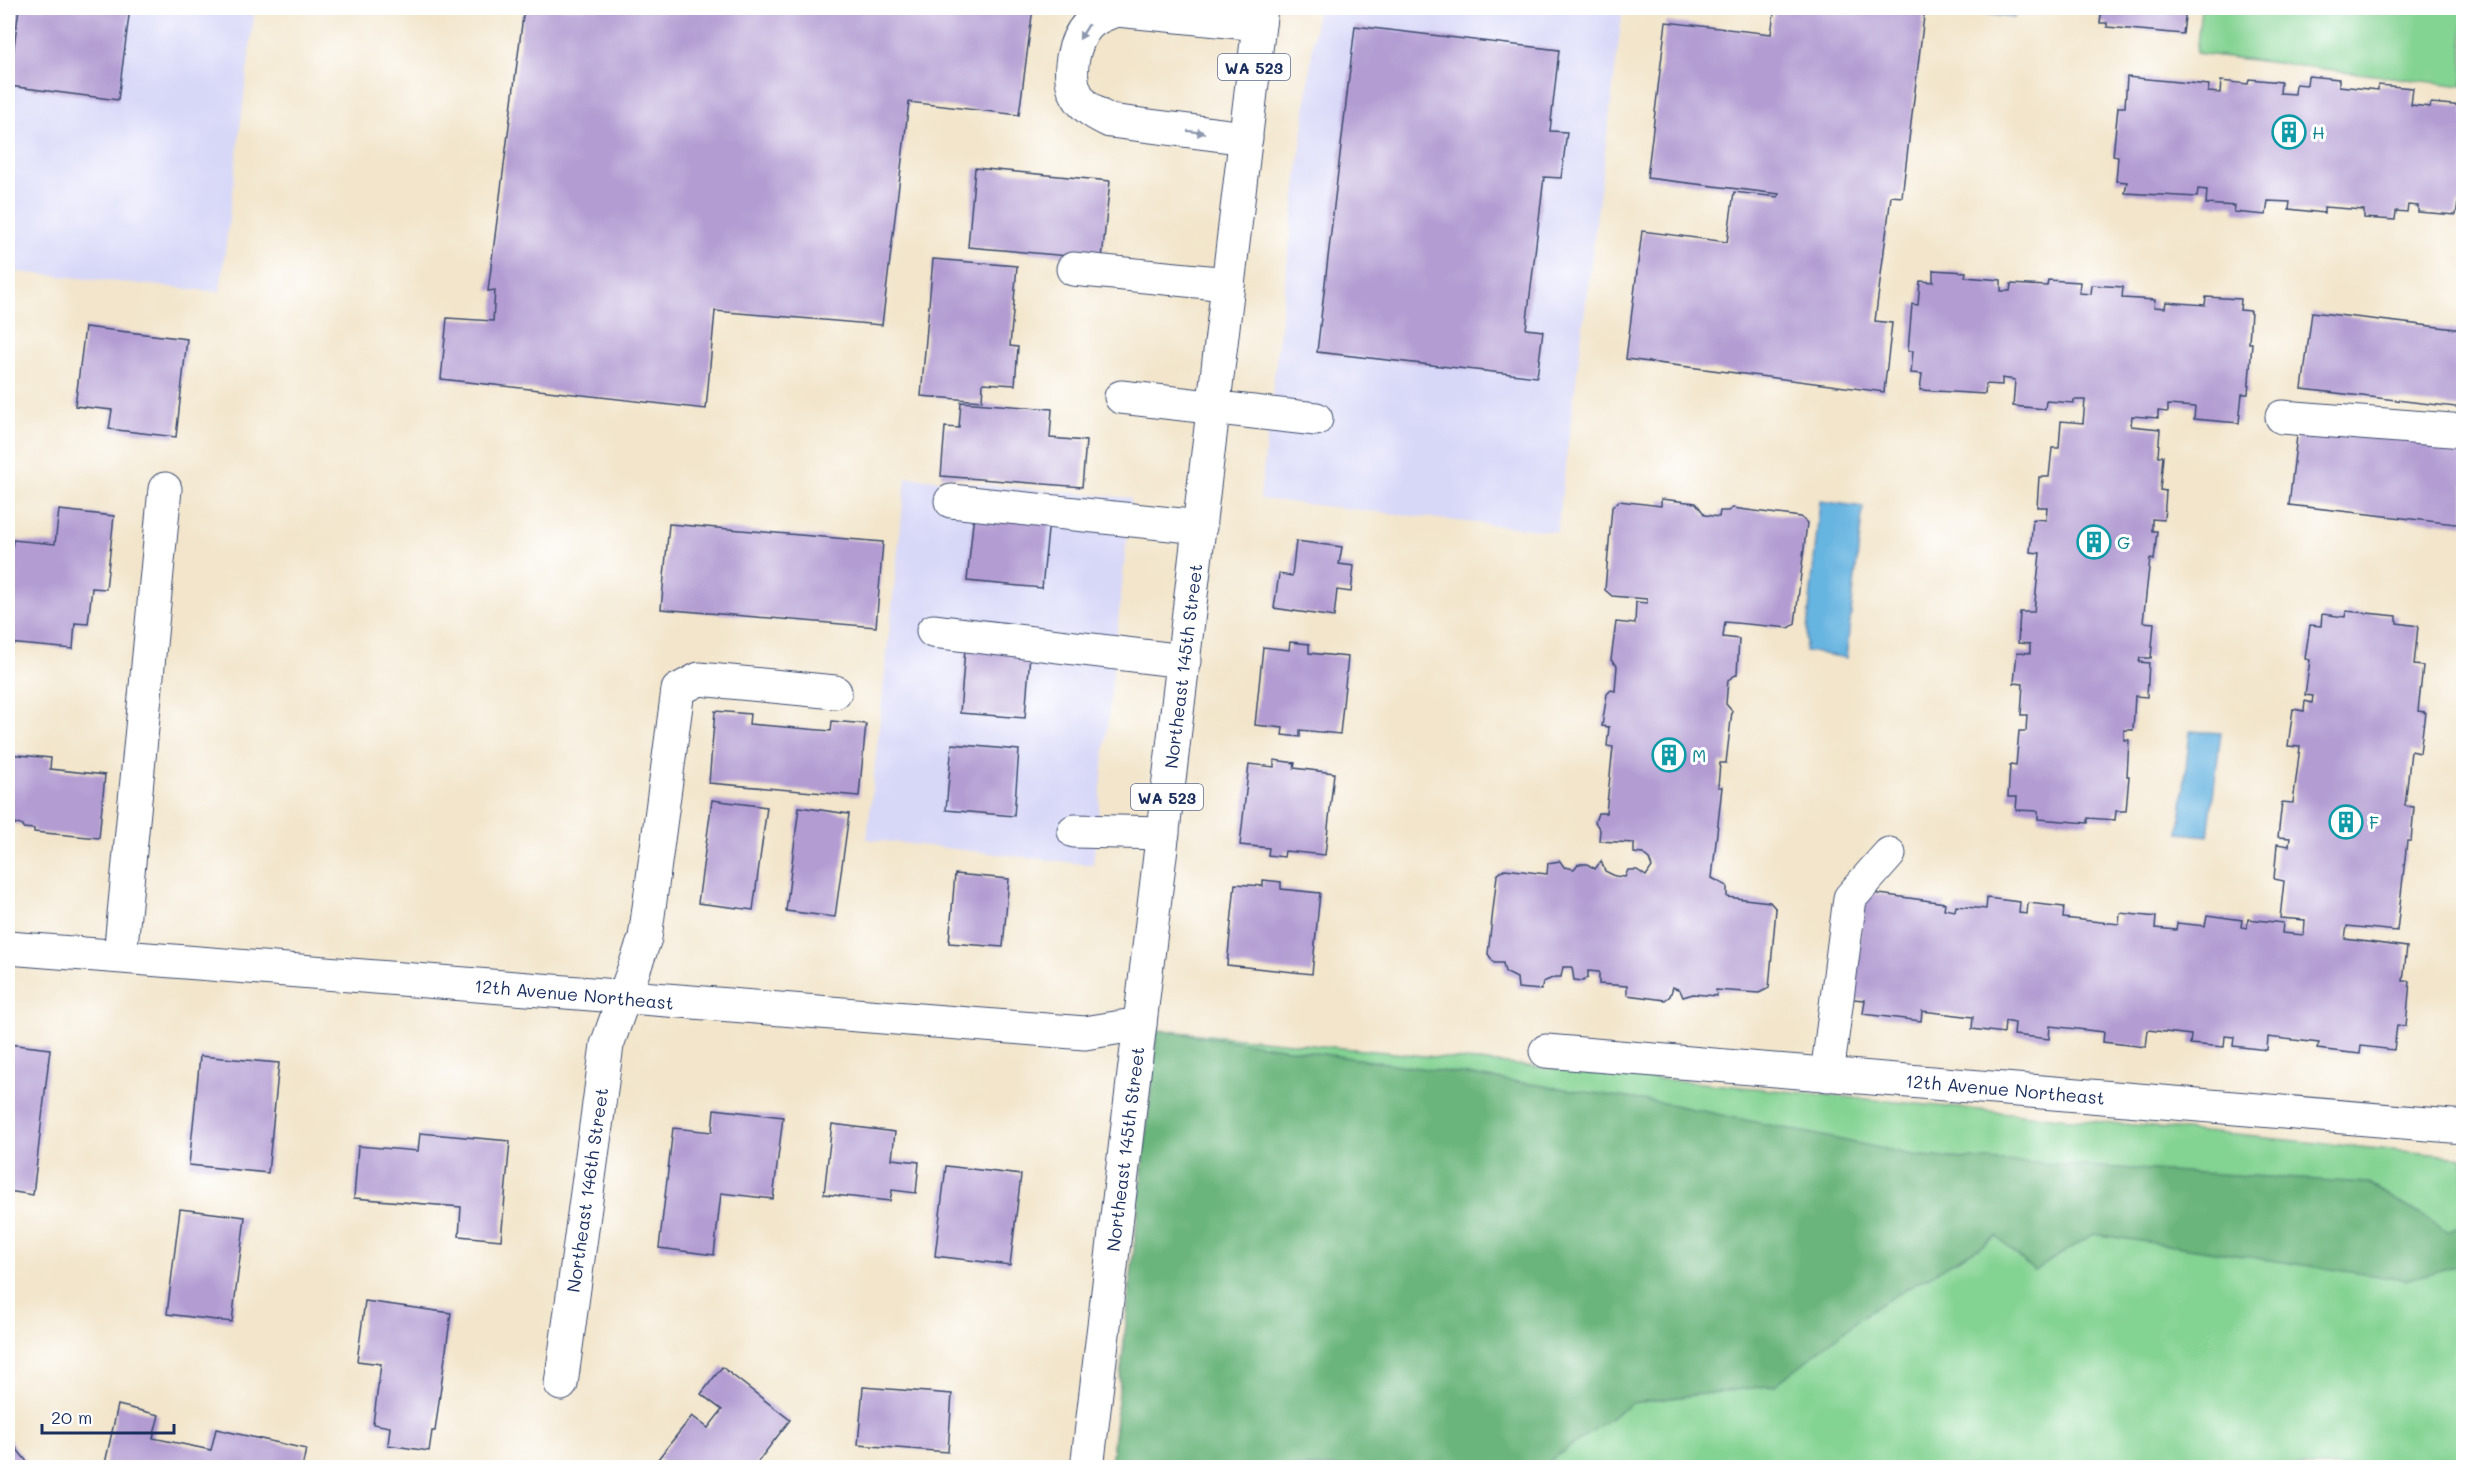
<svg xmlns="http://www.w3.org/2000/svg" width="2471" height="1475" viewBox="0 0 2471 1475" font-family="Mali,sans-serif">
<style>
.built{fill:#d7d7f8}
.green{fill:#83d392;stroke:#4f8178;stroke-width:1.5}
.forest{fill:#6ab57c;stroke:#42726d;stroke-width:1.5}
.water{fill:#66b4e0;stroke:#40729f;stroke-width:1.5}
.building{fill:#b29cd2}
.lines{fill:none;stroke-linecap:round;stroke-linejoin:round}
.minor-casing{stroke:#3b4a6e;stroke-width:35}
.major-casing{stroke:#3b4a6e;stroke-width:35}
.minor{stroke:#fff;stroke-width:33}
.major{stroke:#fff;stroke-width:33}
.oneway{fill:#8d97ae}
.labels{text-anchor:middle;dominant-baseline:central;stroke-width:6;stroke-linejoin:round;paint-order:stroke}
.shield{fill:#fff;stroke:#5f6d8e;stroke-width:1.5}
.shield-label{font-size:16px;font-weight:bold;fill:#1b2f5e}
.culture-label{font-size:18px;fill:#0d838f;stroke:#fff;text-anchor:start}
.street-label{font-size:18px;fill:#1b2f5e;stroke:#fff}
</style>
<rect width="100%" height="100%" fill="#fff"/>
<filter id="ink" filterUnits="userSpaceOnUse"><feTurbulence type="fractalNoise" baseFrequency=".0167" numOctaves="2"/><feDisplacementMap in="SourceGraphic" scale="12" xChannelSelector="R" yChannelSelector="G"/><feConvolveMatrix kernelMatrix="1 2 1 2 8 2 1 2 1" color-interpolation-filters="sRGB"/></filter>
<filter id="wash" filterUnits="userSpaceOnUse"><feTurbulence type="fractalNoise" baseFrequency=".008" numOctaves="4" result="noise"/><feDisplacementMap in="SourceGraphic" scale="24" xChannelSelector="R" yChannelSelector="G"/><feGaussianBlur stdDeviation="1.35" result="paint"/><feColorMatrix in="noise" values="0 0 0 0 0 0 0 0 0 0 0 0 0 0 0 0 0 1.4 0 .05"/><feComposite in="paint" operator="in"/></filter>
<g filter="url(#wash)">
<rect width="100%" height="100%" fill="#f2e5cb"/>
<g class="built">
<path d="M8,8H255L220,292L8,271Z"/>
<path d="M1317,8H1623L1557,532L1260,499Z"/>
<path d="M906,477L1131,498L1093,865L867,839Z"/>
</g>
<g class="green">
<path d="M2201,8H2463V86L2196,53Z"/>
<path d="M1157,1030L2463,1157V1467L1111,1468Z"/>
</g>
<path class="forest" d="M1157,1030L1669,1104L1918,1156L2368,1183L2447,1231L2463,1224V1264L2405,1280L2093,1234L2034,1271L1997,1237L1872,1309L1775,1385L1632,1403L1541,1467H1111Z"/>
<g class="water">
<path d="M1975,8H2016L2014,18L1975,12Z"/>
<path d="M1820,501L1863,507L1846,658L1805,651Z"/>
<path d="M2190,731L2221,733L2208,836L2179,833Z"/>
</g>
<g id="blocks">
<g class="building">
<path d="M19,8H130L118,100L9,86Z"/>
<path d="M524,8H1033L1019,115L909,102L882,325L715,311L706,409L441,379L447,318L493,321L495,290L488,291Z"/>
<path d="M1529,8H1564V12Z"/>
<path d="M1739,8H1925L1902,197L1891,196L1875,321L1892,323L1884,392L1626,359L1642,231L1727,242L1734,192L1778,197L1779,194L1647,178L1666,22L1771,34L1774,13Z"/>
<path d="M2102,8H2186L2183,34L2107,27V23H2100Z"/>
<path d="M1355,26L1559,50L1550,131L1567,132L1561,178L1544,177L1526,329L1543,331L1537,377L1317,352Z"/>
<path d="M2308,76L2339,79V86L2378,90V85L2413,88L2411,105L2430,107L2431,103L2464,106V203H2458L2456,215L2418,212V206L2408,205L2407,212L2396,211L2395,220L2364,218V210L2324,207V213L2289,209L2290,202L2268,201L2266,215L2234,212L2235,206L2206,204L2207,190L2198,189L2197,197L2125,193L2127,182L2116,181L2118,157L2113,156L2118,107H2125L2127,77L2209,85L2208,92L2220,93L2221,81L2248,84L2249,79L2281,82L2280,93L2295,94L2296,84L2307,85Z"/>
<path d="M975,168L1110,181L1102,259L968,247Z"/>
<path d="M933,259L1017,266L1010,346L1018,347L1015,385L983,383L982,401L921,396Z"/>
<path d="M1933,270L1966,272L1965,277L2001,280V291H2010L2011,284L2047,286L2048,280L2080,282L2079,293L2091,294L2092,285L2123,287L2122,298L2155,300L2154,307L2165,308L2166,302L2205,305L2206,297L2241,299L2240,310L2251,311L2249,343H2252L2248,394H2242L2239,423L2194,419L2195,407L2168,405V412L2158,411V418L2132,416L2131,426L2160,429L2158,456H2163L2160,490L2166,491L2164,520L2152,519V531H2157L2154,560L2150,559L2143,622L2154,623L2151,658H2140L2139,662L2149,663L2147,697L2135,696L2133,730H2124V740H2129L2127,776H2129L2126,811H2116L2115,820L2088,818V823L2038,819V811L2016,810L2017,797H2008L2010,765L2016,766L2019,731H2026L2027,715H2021L2023,684L2014,683L2017,652L2030,653V644L2018,643L2020,612H2034L2040,553L2030,552L2033,519L2046,520L2047,507H2037L2039,477H2049L2052,448H2059L2061,421L2083,423L2085,400H2074V403L2046,401L2045,409L2013,406L2015,380L2002,378V385L1986,384L1985,394L1920,390L1922,374L1911,373L1913,351H1908L1912,304L1918,305L1920,281L1933,282Z"/>
<path d="M2312,312L2464,330V408L2302,389Z"/>
<path d="M85,327L187,339L176,437L109,429L112,410L75,406Z"/>
<path d="M961,402L1052,409L1050,438L1086,441L1082,487L941,476L945,427L959,428Z"/>
<path d="M2298,427L2464,446V525L2289,505Z"/>
<path d="M1661,499L1696,503L1705,515L1719,517L1720,511H1728L1732,508L1801,517L1807,523L1795,624L1789,628L1725,622L1723,637L1739,639L1737,674L1728,680L1726,704L1732,711L1726,763H1720L1718,787H1722L1712,878L1727,886V897L1770,902L1776,909L1769,988L1759,993L1716,990L1717,996L1693,994L1683,997L1680,990L1673,987L1670,996L1665,1000L1627,995V986L1599,984V972L1588,971V977L1583,981L1574,980L1572,967H1563L1561,977H1555L1543,982L1541,990L1518,988L1517,978L1505,972L1503,963H1494L1488,954L1497,875L1505,869L1547,874L1548,863L1560,861L1564,867L1574,869L1578,864H1587L1595,869L1601,861L1605,871L1615,876L1625,877L1628,870H1637L1646,876L1652,867L1649,859L1643,854L1634,853V843L1599,841L1600,830L1595,822L1598,813H1606L1613,747L1607,746L1609,727L1602,726L1607,694L1611,690L1615,691L1617,666L1611,660L1616,622L1635,624L1636,602L1647,603V599L1612,596L1605,590L1612,507L1619,501L1661,506Z"/>
<path d="M59,510L114,516L106,589L92,588L88,624L75,623L73,649L8,643V595L13,540L55,544Z"/>
<path d="M974,513L1049,521L1042,588L967,581Z"/>
<path d="M669,524L883,542L876,627L661,609Z"/>
<path d="M1296,541L1342,547L1339,564L1354,566L1351,592L1337,590L1334,617L1274,608L1279,574L1292,576Z"/>
<path d="M2346,611L2397,616V623L2418,626L2414,665L2423,666L2418,711L2425,712L2420,753L2411,751L2405,806L2414,807L2411,841H2407L2397,931L2347,926L2345,939L2407,947L2403,981H2410L2406,1026L2397,1025L2394,1050L2361,1046L2360,1054L2317,1049L2319,1043L2268,1037L2267,1050L2233,1046L2234,1037L2225,1036L2224,1047L2190,1044L2191,1035L2148,1030L2146,1047L2103,1042L2104,1032L2050,1026L2049,1039L2014,1035L2015,1023L2005,1021L2004,1033L1972,1029L1973,1017L1922,1011L1921,1021L1863,1014L1865,1000L1853,999L1865,892L1945,903L1944,909L1955,911L1956,906L1986,909L1987,898L2020,902L2019,913L2027,914L2028,903L2064,907L2063,918L2119,924L2120,913L2156,917L2155,928L2176,930L2177,923L2205,926L2207,915L2242,920L2241,927L2247,928L2248,919L2283,923L2282,933L2304,935L2305,920L2280,918L2284,881L2274,879L2277,844L2289,846L2290,838L2278,837L2282,802L2293,803L2300,747L2288,746L2293,709L2304,711L2305,701L2312,703L2313,696L2305,695L2310,660L2305,659L2310,625L2321,626L2322,614L2345,617Z"/>
<path d="M1290,642L1309,644V653L1348,657L1340,734L1300,730V737L1282,735L1283,728L1255,725L1263,647L1289,650Z"/>
<path d="M965,649L1030,654L1025,718L960,713Z"/>
<path d="M715,711L750,714L749,724L831,731L832,721L866,724L859,796L709,783Z"/>
<path d="M952,744L1019,750L1014,816L946,810Z"/>
<path d="M8,754L51,758L50,769L105,775L99,838L34,832V829L23,828V825L8,823Z"/>
<path d="M1274,760L1295,763L1294,768L1334,773L1325,855L1285,851L1284,857L1268,855L1269,848L1240,845L1249,764L1274,767Z"/>
<path d="M712,800L767,807L753,910L698,903Z"/>
<path d="M799,807L849,814L835,917L786,911Z"/>
<path d="M955,874L1009,879L1003,947L949,943Z"/>
<path d="M1263,880L1281,882V889L1320,893L1312,974L1227,965L1235,884L1263,886Z"/>
<path d="M8,1044L50,1049L33,1195L8,1191Z"/>
<path d="M200,1056L279,1063L268,1173L189,1165Z"/>
<path d="M714,1109L783,1117L773,1199L721,1193L714,1255L659,1248L673,1128L712,1132Z"/>
<path d="M832,1124L895,1132L892,1159L919,1162L916,1193L892,1190L890,1201L824,1194Z"/>
<path d="M420,1133L510,1141L501,1240L459,1236L461,1207L354,1198L358,1146L418,1151Z"/>
<path d="M946,1166L1021,1175L1010,1265L935,1256Z"/>
<path d="M180,1209L245,1217L232,1322L167,1314Z"/>
<path d="M365,1301L451,1313L435,1431H432L429,1451L388,1445L390,1427L373,1424L381,1364L357,1361Z"/>
<path d="M722,1367L790,1420L753,1468H669L658,1459L692,1416L708,1428L722,1410L701,1394Z"/>
<path d="M863,1387L952,1394L948,1452L858,1445Z"/>
<path d="M118,1405L159,1415L153,1438L211,1450L216,1429L306,1449L302,1468H104Z"/>
<path d="M8,1438L32,1468H8Z"/>
</g>
</g>
</g>
<g filter="url(#ink)">
<use href="#blocks" fill-opacity="0" stroke="#3b4a6e" stroke-width="1.5"/>
<g class="lines">
<defs>
<g id="minor">
<path d="M1246,138L1110,121C1097,115 1084,108 1077,95C1066,76 1073,41 1088,25C1096,17 1107,13 1117,10L1259,24"/>
<path d="M1073,269L1228,284"/>
<path d="M1121,397L1316,419"/>
<path d="M2282,417L2464,431"/>
<path d="M951,501L1200,527"/>
<path d="M933,631L1184,661"/>
<path d="M1074,831L1163,833"/>
<path d="M8,948L1085,1033L1140,1024"/>
<path d="M120,956L165,489"/>
<path d="M1546,1051L2464,1127"/>
<path d="M1827,1075L1850,898L1889,854"/>
<path d="M561,1384L607,1045L645,938L678,690L699,679L835,692"/>
</g>
<path id="major" d="M1087,1468L1261,8"/>
</defs>
<use href="#minor" class="minor-casing"/>
<use href="#major" class="major-casing"/>
<use href="#minor" class="minor"/>
<use href="#major" class="major"/>
</g>
<defs><path id="oneway-solid" d="M-6-.8H1V-3.2L6.5 0L1 3.2V.8H-6Z" transform="scale(1.5)"/></defs>
<g class="oneway">
<use href="#oneway-solid" transform="translate(1084 32) rotate(122)"/>
<use href="#oneway-solid" transform="translate(1196 132) rotate(7)"/>
</g>
</g>
<defs>
<symbol id="building-ring" viewBox="-11 -11 22 22"><circle r="9.5" fill="#fff" stroke="#0f9aa8" stroke-width="1.5"/><path d="M-4-6H4V6H1V3H-1V6H-4ZM-2.5-4.3h1.7v1.8h-1.7ZM.8-4.3h1.7v1.8H.8ZM-2.5-1h1.7V.8h-1.7ZM.8-1h1.7V.8H.8Z" fill="#0f9aa8"/></symbol>
</defs>
<g fill-rule="evenodd">
<use href="#building-ring" x="2270" y="113" width="38" height="38"/>
<use href="#building-ring" x="2075" y="523" width="38" height="38"/>
<use href="#building-ring" x="1650" y="736" width="38" height="38"/>
<use href="#building-ring" x="2327" y="803" width="38" height="38"/>
</g>
<g class="labels">
<g class="shield">
<rect x="1218" y="54" width="72" height="26" rx="4.5"/>
<rect x="1131" y="784" width="72" height="26" rx="4.5"/>
</g>
<g class="shield-label">
<text x="1254" y="67">WA 523</text>
<text x="1167" y="797">WA 523</text>
</g>
<g class="culture-label">
<text x="2312" y="132">H</text>
<text x="2117" y="542">G</text>
<text x="1692" y="755">M</text>
<text x="2369" y="822">F</text>
</g>
<g class="street-label">
<text transform="translate(1183 666) rotate(-83)">Northeast 145th Street</text>
<text transform="translate(574 994) rotate(5)">12th Avenue Northeast</text>
<text transform="translate(2005 1089) rotate(5)">12th Avenue Northeast</text>
<text transform="translate(1125 1149) rotate(-83)">Northeast 145th Street</text>
<text transform="translate(587 1190) rotate(-82)">Northeast 146th Street</text>
</g>
</g>
<rect width="2471" height="1475" fill="none" stroke="#fff" stroke-width="30"/>
<path d="M42 1424v9h132v-9" fill="none" stroke="#1b2f5e" stroke-width="3"/>
<text x="51" y="1424" font-size="18" fill="#1b2f5e" stroke="#ffffff" stroke-width="4.5" paint-order="stroke">20 m</text>
</svg>
